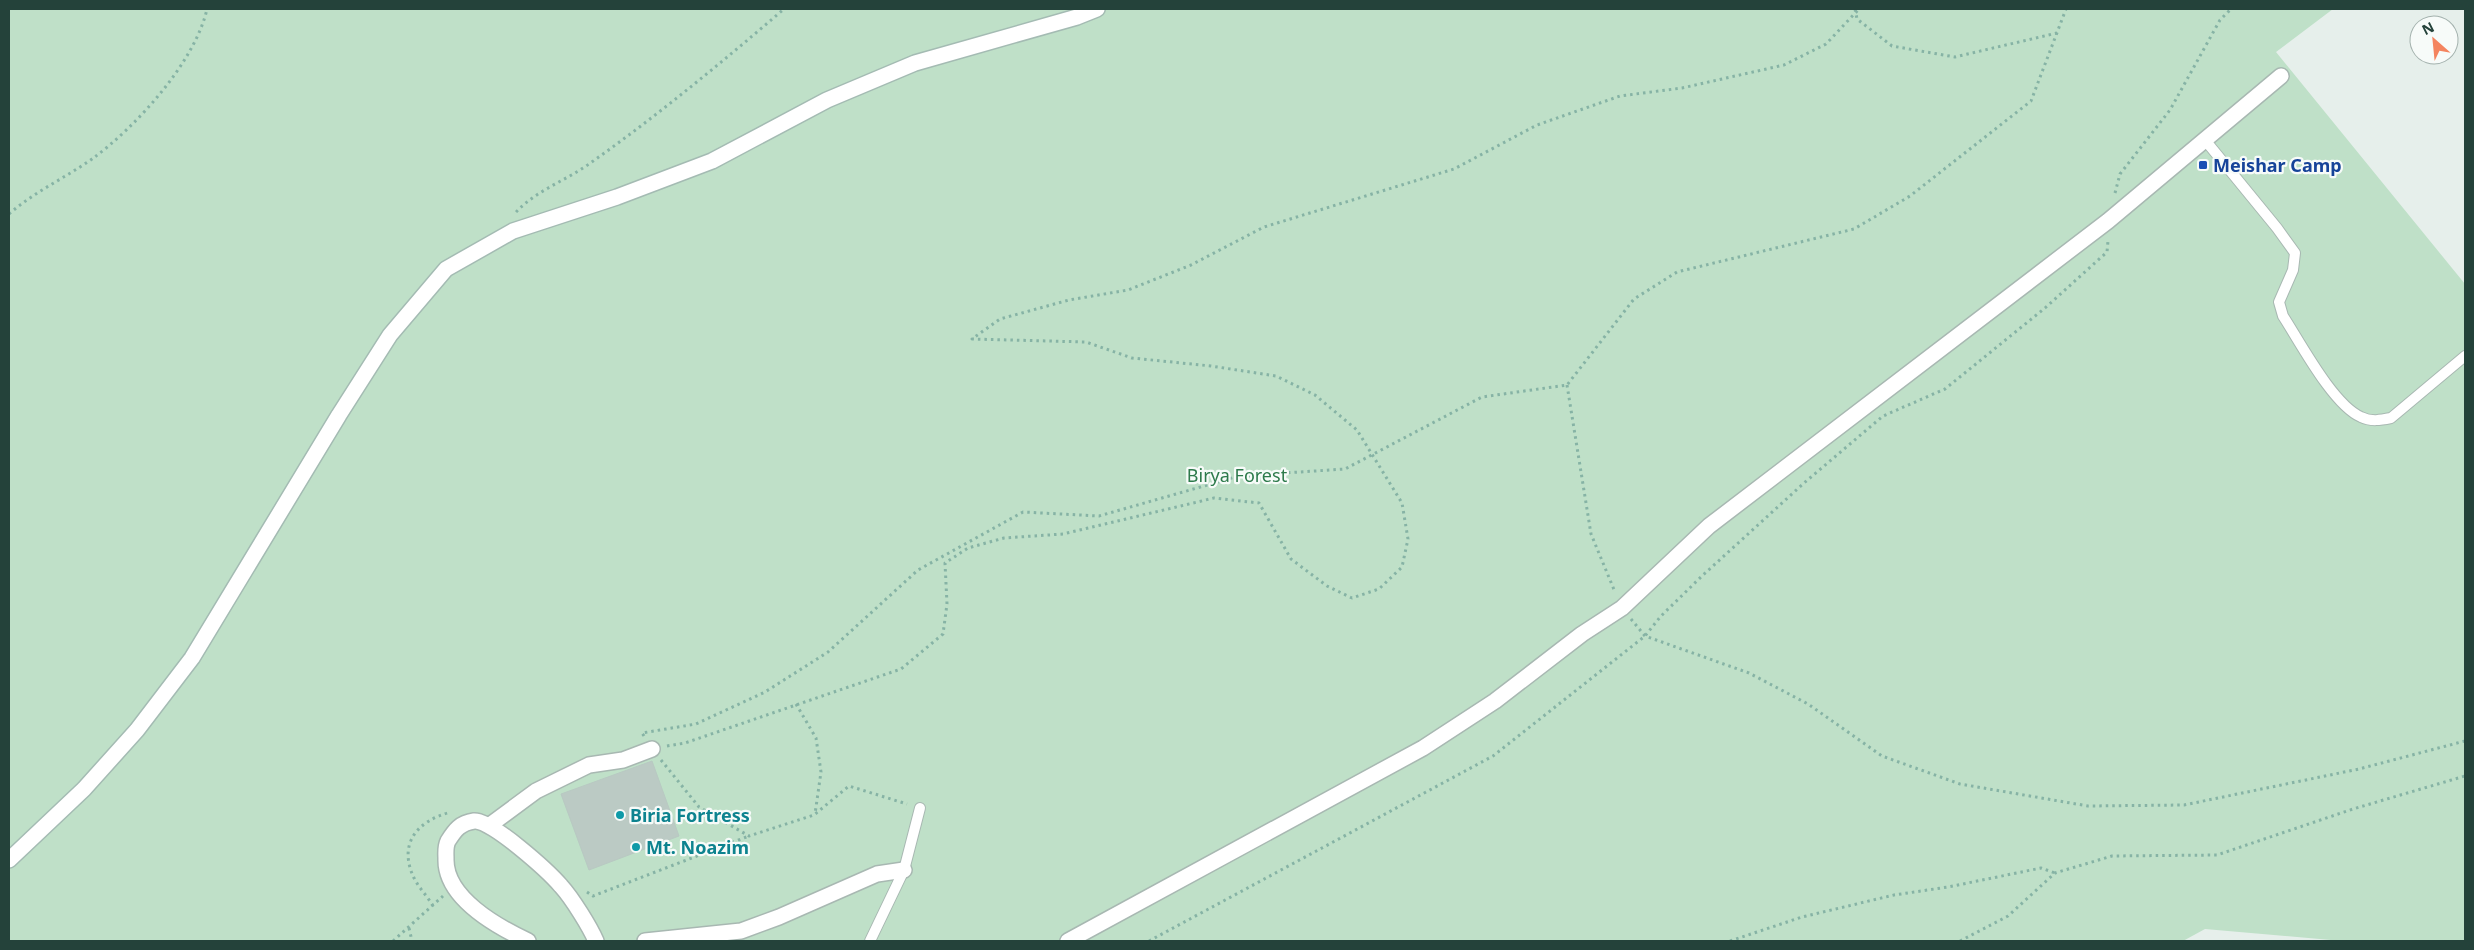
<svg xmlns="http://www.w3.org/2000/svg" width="2474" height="950" viewBox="0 0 2474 950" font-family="'Noto Sans',sans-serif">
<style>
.green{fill:#bfe0c8}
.building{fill:#bbcac4;stroke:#b8c9c2}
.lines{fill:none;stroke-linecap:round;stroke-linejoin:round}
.service-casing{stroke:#a8b8b2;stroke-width:12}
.minor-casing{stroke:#a8b8b2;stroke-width:18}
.secondary-casing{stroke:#a4bbb3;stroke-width:18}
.path{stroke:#86b3a5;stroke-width:3;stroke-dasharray:2.5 4;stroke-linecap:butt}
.service{stroke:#fff;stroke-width:10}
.minor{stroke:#fff;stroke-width:15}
.secondary{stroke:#fff;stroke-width:15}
.transit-dot{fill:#1a4fb4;stroke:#f7fbf9;stroke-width:2}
.culture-dot{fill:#0f9aa8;stroke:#f7fbf9;stroke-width:2}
.labels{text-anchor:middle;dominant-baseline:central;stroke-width:4.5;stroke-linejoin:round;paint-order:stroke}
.transit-label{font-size:18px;font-weight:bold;fill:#164399;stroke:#f7fbf9;text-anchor:start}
.park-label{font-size:18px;fill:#2d7a4b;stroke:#f7fbf9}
.culture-label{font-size:18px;font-weight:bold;fill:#0d838f;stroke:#f7fbf9;text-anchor:start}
</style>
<rect width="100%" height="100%" fill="#e6efeb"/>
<path class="green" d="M9,9H2333L2276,52L2465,284V941H2342L2205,929L2183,941H9Z"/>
<path class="building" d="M652,761L679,836L589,870L561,794Z"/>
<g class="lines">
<defs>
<g id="service">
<path d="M2205,140L2277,228L2295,253L2293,270L2279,302L2283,316C2300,342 2333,405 2361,417C2371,422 2381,420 2391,418L2465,356"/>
<path d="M870,941L904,870L920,808"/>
</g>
<g id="minor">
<path d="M490,825L536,791L589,765L623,760L652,749"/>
<path d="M528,941C498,927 445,898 446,859C446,853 445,847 448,841C455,830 460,823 474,821C491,819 549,872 561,886C572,898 590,927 596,941"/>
<path d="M645,941L741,931L779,917L877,874L904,870"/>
<path d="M1068,941L1423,748L1495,701L1582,634L1622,608L1709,526L2108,221L2281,76"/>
</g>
<path id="secondary" d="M9,860L84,789L137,730L192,658L339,415L390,335L446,269L513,231L617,197L712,161L827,100L915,63L1077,17L1097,9"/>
</defs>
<use href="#service" class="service-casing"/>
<use href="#minor" class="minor-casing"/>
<use href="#secondary" class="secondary-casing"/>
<g class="path">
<path d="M1855,9L1857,19L1892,46L1955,57L2057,33"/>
<path d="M2115,193L2120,174L2170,110L2220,20L2231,9"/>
<path d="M516,212C537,190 565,181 589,164C657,116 721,63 784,9"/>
<path d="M9,214C34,192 65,178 92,159C136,127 195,62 207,9"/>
<path d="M1567,385L1591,534L1615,592"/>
<path d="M1631,619L1645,636L1749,673L1808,704L1882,756L1960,784L2088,806L2184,805L2359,769L2465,741"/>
<path d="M796,704L816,738L821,772L815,814"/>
<path d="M644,736L642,733L696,724L765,692L828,652L918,570L1023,512L1099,516L1239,476L1345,469L1482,397L1567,385L1634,299L1677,272L1854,229L1910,196L2031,101L2066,9"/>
<path d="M667,746L685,743L901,669L943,634L947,604L945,563L968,548L1004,538L1063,534L1214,498L1259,503L1291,559L1327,586L1352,598L1379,589L1402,567L1408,539L1402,503L1357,430L1315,395L1276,376L1211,366L1132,358L1086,342L972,339L1000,319L1069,300L1128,290L1191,265L1264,227L1454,169L1537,125L1620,96L1682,88L1784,65L1826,44L1859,9"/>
<path d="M661,760L699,807L749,836L814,815L849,786L907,804"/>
<path d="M587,892L593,896L749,836"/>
<path d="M433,906C428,897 420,889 415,880C397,845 416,821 451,812"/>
<path d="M409,928L412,941"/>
<path d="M393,941L443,896"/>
<path d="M1149,941L1493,756L1645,636L1661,616L1702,576L1804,483L1883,416L1945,389L2045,308L2107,252L2108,241"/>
<path d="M1730,941L1802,917L1894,895L1948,887L2041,868L2055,873"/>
<path d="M1960,941L2008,916L2055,873L2112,856L2217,855L2353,809L2465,776"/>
</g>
<use href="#service" class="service"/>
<use href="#minor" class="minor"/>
<use href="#secondary" class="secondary"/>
</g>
<rect class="transit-dot" x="2198" y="160" width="10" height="10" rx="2.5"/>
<g class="culture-dot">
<circle cx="620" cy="815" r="5"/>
<circle cx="636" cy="847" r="5"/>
</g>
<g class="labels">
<g class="transit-label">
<text x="2213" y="165">Meishar Camp</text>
</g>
<g class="park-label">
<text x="1237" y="475">Birya Forest</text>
</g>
<g class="culture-label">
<text x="630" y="815">Biria Fortress</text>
<text x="646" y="847">Mt. Noazim</text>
</g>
</g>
<rect width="2474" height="950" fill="none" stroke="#24423a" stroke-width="20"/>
<g transform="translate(2434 40) rotate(333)"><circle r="24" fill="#f7fbf9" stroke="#a3b1ad"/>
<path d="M0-4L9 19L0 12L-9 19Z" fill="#f4845f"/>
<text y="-8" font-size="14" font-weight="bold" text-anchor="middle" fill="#24423a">N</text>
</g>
</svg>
